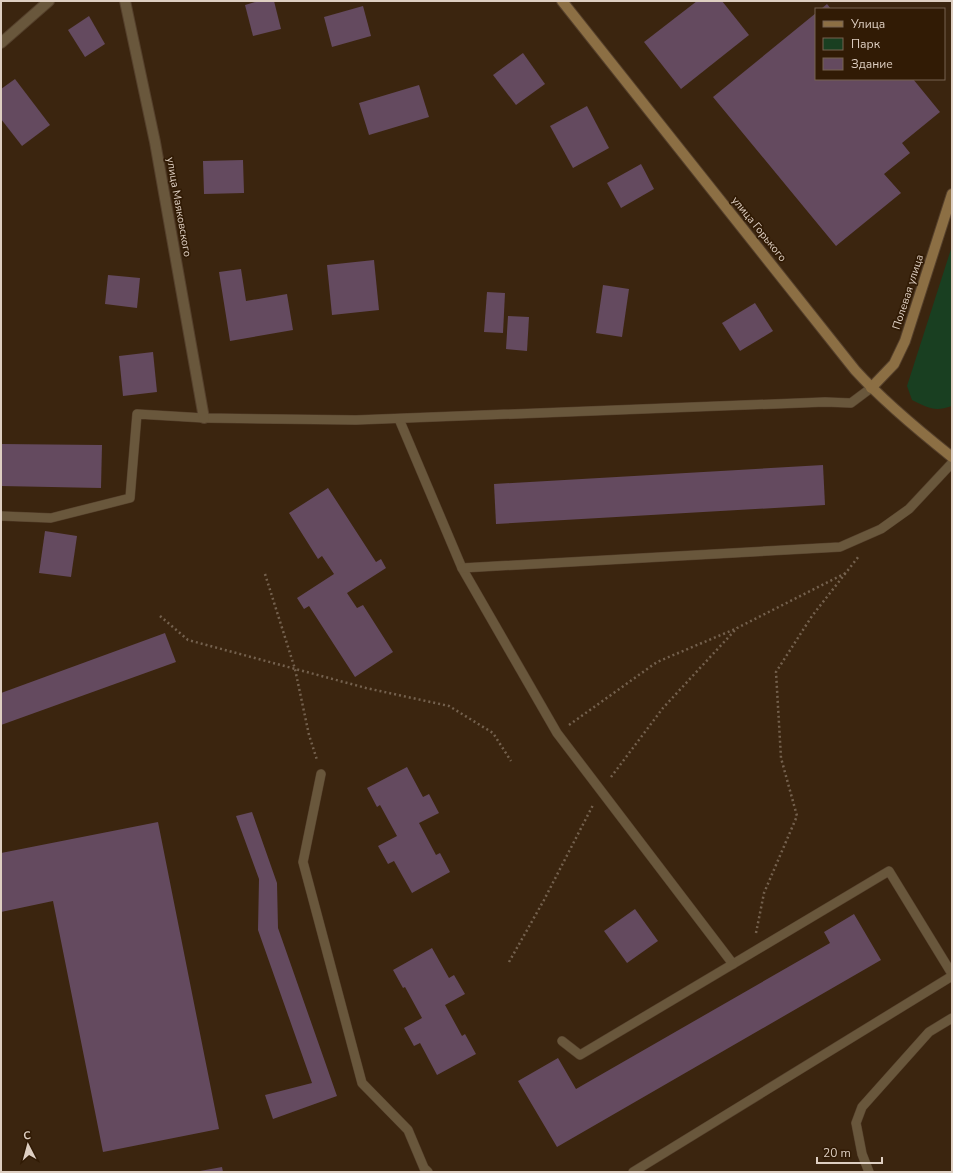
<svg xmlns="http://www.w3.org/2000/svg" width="953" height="1173" viewBox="0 0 953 1173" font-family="'Nunito Sans',sans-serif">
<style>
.green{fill:#193f21}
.building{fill:#644a5f}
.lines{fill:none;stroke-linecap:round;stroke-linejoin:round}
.lane-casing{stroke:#55402c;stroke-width:10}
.street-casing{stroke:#55402c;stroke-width:12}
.secondary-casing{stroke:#55402c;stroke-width:12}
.path{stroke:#74614e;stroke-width:2.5;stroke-dasharray:2 3;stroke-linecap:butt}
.lane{stroke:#69573c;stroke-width:9}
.street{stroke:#69573c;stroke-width:10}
.secondary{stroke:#8c6f44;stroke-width:10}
.labels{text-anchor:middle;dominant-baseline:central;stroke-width:3.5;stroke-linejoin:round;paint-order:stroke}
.street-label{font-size:11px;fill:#decfc2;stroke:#311b05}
</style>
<rect width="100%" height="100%" fill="#3b250f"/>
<path class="green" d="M952,246V406C934,412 929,408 912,400L907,386Z"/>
<g class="building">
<path d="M259,1H274L281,29L253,36L245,5Z"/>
<path d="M697,1H722L749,35L681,89L644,42Z"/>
<path d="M827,4L831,9H821Z"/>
<path d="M363,6L371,36L332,47L324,17Z"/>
<path d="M816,13V79H913L940,112L902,143L910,153L884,174L901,193L836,246L713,97Z"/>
<path d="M89,16L105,44L85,57L68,30Z"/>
<path d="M523,53L545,84L516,105L493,75Z"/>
<path d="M15,79L50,125L22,146L1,119V89Z"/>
<path d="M419,85L429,117L369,135L359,103Z"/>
<path d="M587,106L609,148L573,168L550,126Z"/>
<path d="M243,160L244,193L204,194L203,161Z"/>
<path d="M641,164L654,189L621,208L607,183Z"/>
<path d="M374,260L379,310L332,315L327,265Z"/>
<path d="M241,269L246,301L287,294L293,330L230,341L219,272Z"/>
<path d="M108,275L140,278L137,308L105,304Z"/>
<path d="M603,285L629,289L622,337L596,333Z"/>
<path d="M487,292L505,293L503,333L484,332Z"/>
<path d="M755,303L773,331L740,351L722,323Z"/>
<path d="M508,316L529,317L527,351L506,349Z"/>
<path d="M153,352L157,392L123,396L119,356Z"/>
<path d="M1,444L102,445L101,488L1,486Z"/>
<path d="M823,465L825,505L496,524L494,484Z"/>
<path d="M328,488L376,562L381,559L386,568L347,593L357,608L363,605L393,652L355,677L309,606L304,609L297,598L334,574L322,556L318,559L289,513Z"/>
<path d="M45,531L77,536L71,577L39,573Z"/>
<path d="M165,633L176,662L1,725V693Z"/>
<path d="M407,767L423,797L429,794L439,813L419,823L436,855L440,853L450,872L412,893L394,861L388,864L378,846L397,836L380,805L377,807L367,788Z"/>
<path d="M252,812L277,883L278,928L337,1096L273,1119L265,1095L312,1083L258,930L259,879L236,816Z"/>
<path d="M158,822L219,1129L103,1152L53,901L1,912V853Z"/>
<path d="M635,909L658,941L627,963L604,931Z"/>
<path d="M854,914L881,960L557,1147L518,1081L558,1058L576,1089L830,943L824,932Z"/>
<path d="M432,948L449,978L454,975L465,994L445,1005L462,1036L465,1034L476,1054L437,1075L420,1043L414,1046L404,1028L422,1018L405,987L403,988L393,970Z"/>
<path d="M222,1167L223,1172H200V1171Z"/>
</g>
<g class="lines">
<defs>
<g id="lane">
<path d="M399,419L462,568L557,733L733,964L889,871L952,974"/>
<path d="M1,516L51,518L130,498L137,414L204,418L356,420L825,402L851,403L871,388"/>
<path d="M462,568L840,547L881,529L909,509L952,463"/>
<path d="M321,774L303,862L362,1083L408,1130L424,1168L428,1172"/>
<path d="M562,1041L580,1055L733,964"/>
<path d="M633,1172L952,976"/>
<path d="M869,1172L862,1154L856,1123L862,1107L929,1032L952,1018"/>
</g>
<g id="street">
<path d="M125,1L155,142L204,418"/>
<path d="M1,43L49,1"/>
</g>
<g id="secondary">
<path d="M562,1L855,370C884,402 918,430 952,457"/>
<path d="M871,388L894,364L905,341L952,194"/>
</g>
</defs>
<use href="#lane" class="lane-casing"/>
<use href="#street" class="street-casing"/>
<use href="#secondary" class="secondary-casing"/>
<g class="path">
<path d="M265,574L295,669L309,735L317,760"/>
<path d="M160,616L188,640L366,688L449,706L493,733L511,761"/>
<path d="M569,725L657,662L735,629"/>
<path d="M611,777L663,708L737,628L846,573"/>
<path d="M756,933L764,893L797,816L781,758L776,672L812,616L859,556"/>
<path d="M509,962L544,900L593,805"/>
</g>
<use href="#lane" class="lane"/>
<use href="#street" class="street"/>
<use href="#secondary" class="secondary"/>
</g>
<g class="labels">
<g class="street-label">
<text transform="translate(179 207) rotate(80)">улица Маяковского</text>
<text transform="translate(759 229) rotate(51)">улица Горького</text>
<text transform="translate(908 292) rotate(-72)">Полевая улица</text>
</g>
</g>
<rect width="953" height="1173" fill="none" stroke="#decfc2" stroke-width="4"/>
<rect x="815" y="8" width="130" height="72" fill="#311b05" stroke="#766351"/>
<rect x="823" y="21" width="20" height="6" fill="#8c6f44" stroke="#766351"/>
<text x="851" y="28" font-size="12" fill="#decfc2">Улица</text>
<rect x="823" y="38" width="20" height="12" fill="#193f21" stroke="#766351"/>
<text x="851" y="48" font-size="12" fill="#decfc2">Парк</text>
<rect x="823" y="58" width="20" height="12" fill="#644a5f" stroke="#766351"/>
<text x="851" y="68" font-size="12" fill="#decfc2">Здание</text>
<g transform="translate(28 1145) rotate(354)" stroke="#311b05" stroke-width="3" paint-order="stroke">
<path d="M0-3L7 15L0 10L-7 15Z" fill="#decfc2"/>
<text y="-6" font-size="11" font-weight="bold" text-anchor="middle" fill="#decfc2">С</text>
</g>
<path d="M817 1157v6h65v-6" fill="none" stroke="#decfc2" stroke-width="2"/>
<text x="823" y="1157" font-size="12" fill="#decfc2" stroke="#311b05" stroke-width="3" paint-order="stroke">20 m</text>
</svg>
